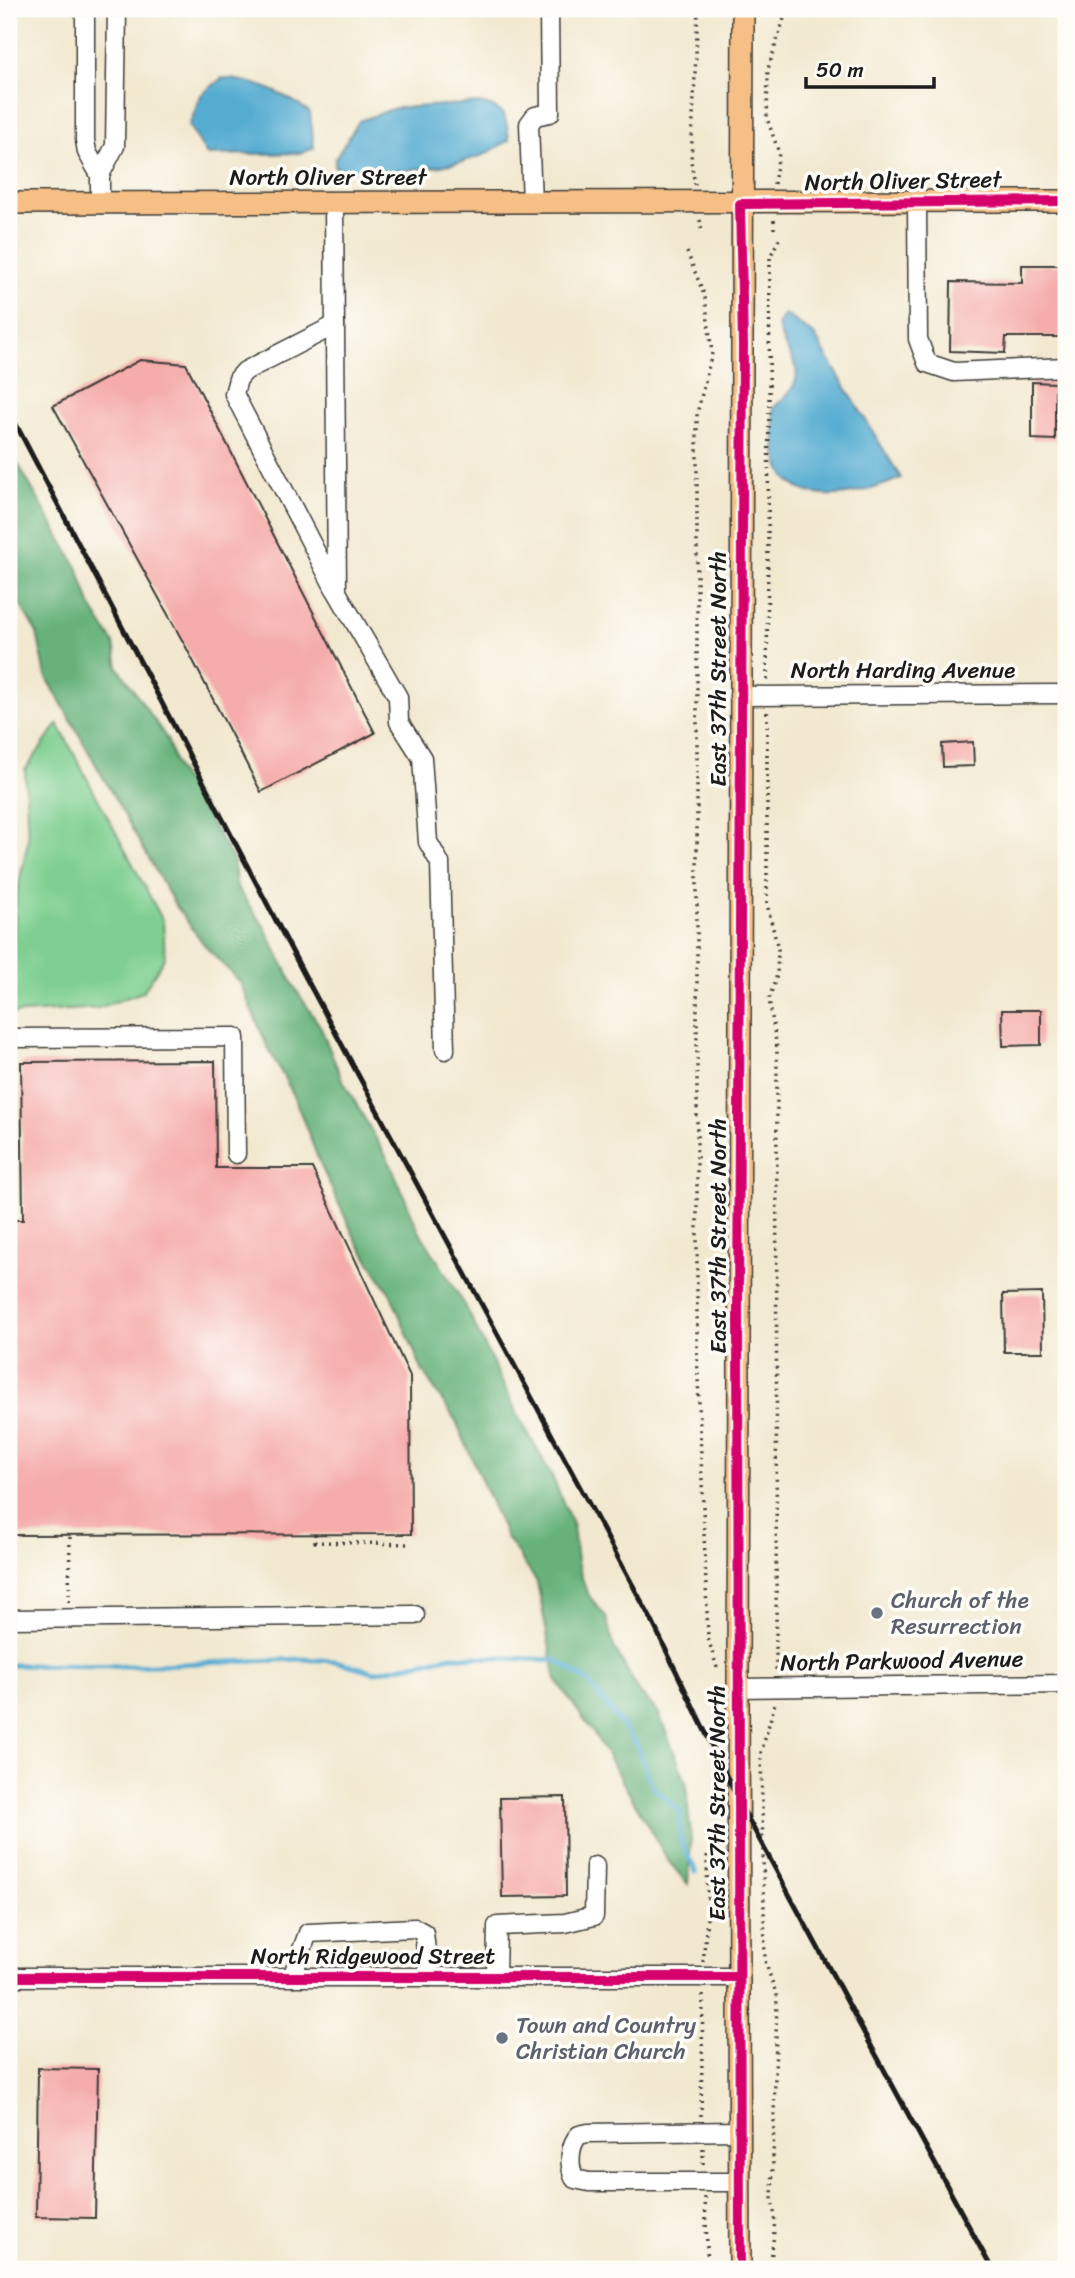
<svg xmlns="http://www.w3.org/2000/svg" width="1075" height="2278" viewBox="0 0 1075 2278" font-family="Sriracha,sans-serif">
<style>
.green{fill:#7ecf90;stroke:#4d7656;stroke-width:2}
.forest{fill:#66b27a;stroke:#41674b;stroke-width:2}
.water{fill:#54acd1;stroke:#386476;stroke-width:2}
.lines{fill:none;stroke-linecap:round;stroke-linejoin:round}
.stream{stroke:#54acd1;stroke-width:5}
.building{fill:#f5acaa}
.minor-casing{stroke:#3c3b37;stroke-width:21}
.major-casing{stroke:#3c3b37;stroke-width:24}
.path{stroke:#3c3b37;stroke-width:3.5;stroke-dasharray:2 5;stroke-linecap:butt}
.minor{stroke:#fff;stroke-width:18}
.major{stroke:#f5bf86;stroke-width:21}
.rail{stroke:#1c1c1c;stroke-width:5}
.cycleway-casing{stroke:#fdfcf7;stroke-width:15}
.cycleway{stroke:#d6006c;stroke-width:10}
.worship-dot{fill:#6b7280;stroke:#fdfcf7;stroke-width:2.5}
.labels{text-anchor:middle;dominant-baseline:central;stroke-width:7;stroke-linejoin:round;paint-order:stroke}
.street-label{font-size:23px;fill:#1c1c1c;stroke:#fdfcf7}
.worship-label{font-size:23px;fill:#5b616d;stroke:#fdfcf7;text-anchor:start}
</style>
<rect width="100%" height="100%" fill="#fdfcf7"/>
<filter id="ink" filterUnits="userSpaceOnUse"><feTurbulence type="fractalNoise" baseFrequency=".0143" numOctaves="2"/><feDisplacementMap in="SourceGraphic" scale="14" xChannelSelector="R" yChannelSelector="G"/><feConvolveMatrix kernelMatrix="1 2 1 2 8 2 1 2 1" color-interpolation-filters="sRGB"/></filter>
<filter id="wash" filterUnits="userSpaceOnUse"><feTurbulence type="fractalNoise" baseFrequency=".00686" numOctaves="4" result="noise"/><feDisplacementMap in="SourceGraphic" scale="28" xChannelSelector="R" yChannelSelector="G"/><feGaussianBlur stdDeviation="1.57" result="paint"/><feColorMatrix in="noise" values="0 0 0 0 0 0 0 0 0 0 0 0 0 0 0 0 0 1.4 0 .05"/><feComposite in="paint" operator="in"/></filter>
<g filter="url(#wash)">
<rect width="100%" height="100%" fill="#f2e8cf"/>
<path class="green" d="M58,724L163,921L165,957L143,992L98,1008L9,1014V966L12,962L16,897L28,842L25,770Z"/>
<path class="forest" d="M9,455L18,464L79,571L91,607L114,643L118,667L167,739L177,769L233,859L237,888L264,926L295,988L320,1026L341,1077L391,1165L418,1229L465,1305L519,1417L552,1476L573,1526L577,1562L587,1593L606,1617L614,1647L639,1692L658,1712L686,1782L691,1842L688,1884L669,1862L597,1738L556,1680L537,1582L506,1537L456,1421L423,1372L391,1295L356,1240L321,1166L293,1094L267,1046L240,982L206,947L175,905L46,676L37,633L9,586Z"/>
<g class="water">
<path d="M222,78C256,81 279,91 307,110L310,113L314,148L302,153L207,155L189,126L201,95Z"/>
<path d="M481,103C506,110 506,115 509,140C498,146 487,155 475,158C432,171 379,174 335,168V159L359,121L395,108Z"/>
<path d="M785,314L814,335L901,478C872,491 818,507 790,482C772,467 775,430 773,408C820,369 784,364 778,324Z"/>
</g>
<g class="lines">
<path class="stream" d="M9,1665L130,1666L302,1659L335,1661L375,1672L452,1656L556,1660L587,1681L607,1706L637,1745L652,1786L680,1811V1839L696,1872"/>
</g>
<g id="blocks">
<g class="building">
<path d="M1022,265H1066V337H1006L1005,353L950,351L951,282L1022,283Z"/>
<path d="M140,360L186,364L375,733L261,792L187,649L53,406Z"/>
<path d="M1032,382L1055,383V440L1032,439Z"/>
<path d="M973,742L974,766L943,767L942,744Z"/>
<path d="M1002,1010H1041V1045L1003,1046Z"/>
<path d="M215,1061L216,1168H312L410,1376L411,1534L9,1535V1220H23L21,1062Z"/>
<path d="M1042,1293L1043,1352H1004L1003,1294Z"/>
<path d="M565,1797L566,1896L502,1897L500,1798Z"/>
<path d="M38,2068L98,2069L95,2218L36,2217Z"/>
</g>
</g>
</g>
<g filter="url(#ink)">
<use href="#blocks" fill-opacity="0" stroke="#3c3b37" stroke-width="2"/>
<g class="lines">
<defs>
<g id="minor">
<path d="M85,9V140L87,152L100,175"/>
<path d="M100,202V175L115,146L117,9"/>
<path d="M917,202L918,339L927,363L954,372L1066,367"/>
<path d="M334,203L337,592L398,697L399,722L422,758L428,842L440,863L445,1050"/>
<path d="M532,203L529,124L535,116L550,113L549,9"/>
<path d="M335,325L245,371L238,379L234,394L335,589"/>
<path d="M739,696L1066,694"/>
<path d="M9,1038L235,1037L236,1154"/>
<path d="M9,1619L415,1615"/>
<path d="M738,1688L1066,1684"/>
<path d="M9,1977H738"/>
<path d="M292,1977L308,1933L415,1928L424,1933L429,1977"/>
<path d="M496,1977L497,1926L565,1923L594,1916L595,1866"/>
<path d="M739,2131L588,2133L579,2135C569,2145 568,2166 575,2179L589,2182H739"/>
</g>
<g id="major">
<path d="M9,203L1066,201"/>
<path d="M740,2269L738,1688L743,9"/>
</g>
</defs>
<use href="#minor" class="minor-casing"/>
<use href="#major" class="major-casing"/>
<g class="path">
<path d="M774,184L779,153L767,118L768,69L787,9"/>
<path d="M695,185L691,162L698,9"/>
<path d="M700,220L702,233"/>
<path d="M774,220V232"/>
<path d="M687,252L705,297L712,353L697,414V1351L708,1638L718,1671"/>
<path d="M767,680L770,257L779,239"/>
<path d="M767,712V904L778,949L777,975L769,999L777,1048L776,1671"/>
<path d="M315,1534V1542L409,1544"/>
<path d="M69,1602L70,1535"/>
<path d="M703,1962L708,1908L707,1857L719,1829"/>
<path d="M701,2116L703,1994"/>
<path d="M703,2148V2165"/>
<path d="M705,2197L708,2269"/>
<path d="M771,2269C771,2245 778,2223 772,2200L777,1996L765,1961L761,1753L775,1703"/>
</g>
<use href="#minor" class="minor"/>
<use href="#major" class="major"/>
<path class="rail" d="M9,411L306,978L652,1621L738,1800L992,2269"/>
<defs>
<g id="cycleway">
<path d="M9,1977H738"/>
<path d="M740,2269L738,1310L743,344L740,204L1066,201"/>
</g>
</defs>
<use href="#cycleway" class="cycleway-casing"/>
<use href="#cycleway" class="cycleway"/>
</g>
</g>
<g class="worship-dot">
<circle cx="877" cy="1613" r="7"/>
<circle cx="502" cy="2038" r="7"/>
</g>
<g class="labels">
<g class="street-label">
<text x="328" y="177">North Oliver Street</text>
<text transform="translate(903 181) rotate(-1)">North Oliver Street</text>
<text transform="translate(718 669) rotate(-90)">East 37th Street North</text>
<text x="903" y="670">North Harding Avenue</text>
<text transform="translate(718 1236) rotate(-90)">East 37th Street North</text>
<text transform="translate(902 1661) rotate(-1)">North Parkwood Avenue</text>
<text transform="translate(717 1803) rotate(-90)">East 37th Street North</text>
<text x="373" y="1956">North Ridgewood Street</text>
</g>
<g class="worship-label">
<text x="891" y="1600">Church of the<tspan x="891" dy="26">Resurrection</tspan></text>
<text x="516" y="2025">Town and Country<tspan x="516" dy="26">Christian Church</tspan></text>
</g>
</g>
<rect width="1075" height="2278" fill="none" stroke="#fdfcf7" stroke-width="35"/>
<path d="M806 77v10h128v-10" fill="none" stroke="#1c1c1c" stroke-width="3.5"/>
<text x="816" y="77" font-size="21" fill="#1c1c1c" stroke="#fdfcf7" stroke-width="5" paint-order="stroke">50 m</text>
</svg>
